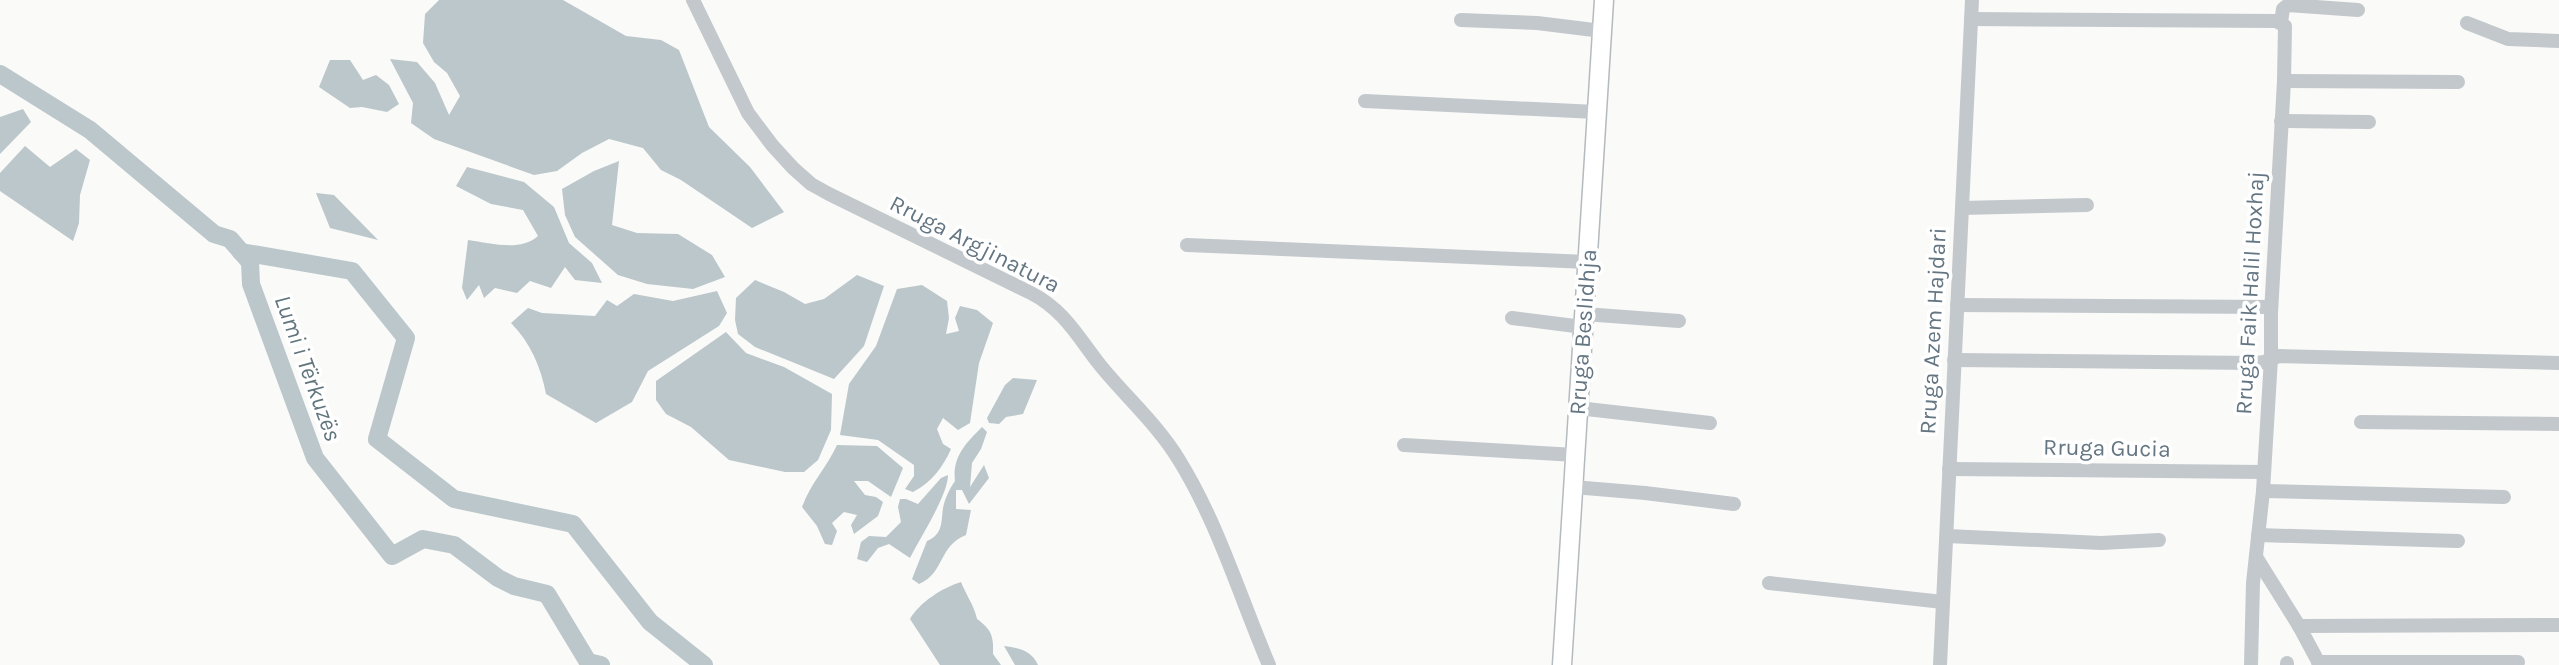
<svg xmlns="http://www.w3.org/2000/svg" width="2559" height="665" viewBox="0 0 2559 665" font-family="Karla,sans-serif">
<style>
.water{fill:#bbc7cb}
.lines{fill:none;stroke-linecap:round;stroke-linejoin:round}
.river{stroke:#bbc7cb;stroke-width:18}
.major-casing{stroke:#b5babe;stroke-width:21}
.minor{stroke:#c3c8cc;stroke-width:14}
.major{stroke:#fff;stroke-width:18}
.labels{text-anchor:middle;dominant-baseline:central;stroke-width:7;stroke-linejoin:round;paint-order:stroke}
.street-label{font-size:23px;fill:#657683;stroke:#fff}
.water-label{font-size:24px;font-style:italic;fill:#60757c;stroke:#fff}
</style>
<rect width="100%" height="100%" fill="#fafaf8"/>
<g class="water">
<path d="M439,0H563L626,36L661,40L679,50L709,127L750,167L784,212L752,228L681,180L661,170L643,148L609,139L582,153L557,171L534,175L434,139L411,123L413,103L390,59L417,62L435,83L449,115L460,96L447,73L434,62L423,43L425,14Z"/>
<path d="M330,60H350L363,80L376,75L389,85L399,104L387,112L362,107L350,108L319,87Z"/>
<path d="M23,109L31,122L0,154V117Z"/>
<path d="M25,146L50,167L76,149L90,160L80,195L79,223L73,241L0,191V173Z"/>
<path d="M619,161L612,225L637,233L678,234L712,255L725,277L693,289L647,284L618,275L575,237L565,215L562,189L594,171Z"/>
<path d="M467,167L524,182L554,207L569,243L592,263L602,283L575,280L565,267L551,288L530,281L517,293L495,288L484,298L479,285L467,300L462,288L468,240C491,243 520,252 538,236L523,210L491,204L456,186Z"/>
<path d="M316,193L334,195L378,240L330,228Z"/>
<path d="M857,275L884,286L864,346L834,379L755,347L738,334L735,320L736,298L755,280L784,292L805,304L824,299Z"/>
<path d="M922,285L947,301L949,318L946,334L959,331L955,318L960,306L977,310L993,323L979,363L970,423L958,430L943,418L937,429L943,444L951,449C943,467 931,483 913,492L905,489L914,476V465L878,440L840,435L849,384L876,346L897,289Z"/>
<path d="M717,291L727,313L719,326L648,371L632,402L596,423L546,394C541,367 530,342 511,323L528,308L542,313L595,316L607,300L617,306L634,294L673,301Z"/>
<path d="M726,332L746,353L784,367L832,394L831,430L818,460L804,472H785L729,460L691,427L666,414L656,400V381Z"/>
<path d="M1013,378L1037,380L1023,414L1006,417L999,424L989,423L987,418L1005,385Z"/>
<path d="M982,427L987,432L981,449L972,463L970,487L984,465L989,478L969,504L962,490H956V509L971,510L966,535C938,546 945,573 919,584L912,579L927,541C943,534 941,523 943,508C945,498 949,490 955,481C952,457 966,443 982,427Z"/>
<path d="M837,445L877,446L903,468L891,497L868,481H854L865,495L876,497L883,502L878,516L854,534L851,525L857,515L844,512L832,523L837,531L832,545L825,544L817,526L802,507C810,484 827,467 837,445Z"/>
<path d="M948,475C948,495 920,538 910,558L889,544L878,548L867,562L857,559L861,542L869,536L886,537L901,522L898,507L900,499H906L918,504L941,478Z"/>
<path d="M961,582C966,595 974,605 977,619C991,629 994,636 993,654L1001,665H940L910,619C920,602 942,588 961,582Z"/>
<path d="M1004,646C1018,648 1031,650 1038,665H1015Z"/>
</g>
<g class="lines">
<g class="river">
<path d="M0,74L90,130L214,234L230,239L250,262L251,284L315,458L392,556L423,539L454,545L498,578L514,586L547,594L588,662L601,665"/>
<path d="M241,252L352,271L406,338L377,439L454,499L573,524L650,622L704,665"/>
</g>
<defs>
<path id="major" d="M1562,665L1604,0"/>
</defs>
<use href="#major" class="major-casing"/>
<g class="minor">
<path d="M693,0L748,113L772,145L793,168L811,184L829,194L1031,293C1064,310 1078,337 1100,365C1125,396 1158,425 1179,460C1218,523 1240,597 1269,665"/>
<path d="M1971,19L2276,21L2285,26L2284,81L2271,313V358L2263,491L2253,583L2251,665"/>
<path d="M1461,20L1537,23L1602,31"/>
<path d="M2281,22L2283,9L2288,5L2358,10"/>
<path d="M2467,23L2508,39L2559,41"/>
<path d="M2284,81L2458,82"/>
<path d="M1365,101L1596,112"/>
<path d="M2281,121L2369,122"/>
<path d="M1962,208L2087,205"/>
<path d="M1187,245L1587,262"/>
<path d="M1957,305L2271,307"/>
<path d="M1584,314L1679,321"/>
<path d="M1512,318L1583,327"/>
<path d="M1954,360L2256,363L2264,362L2279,356L2559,363"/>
<path d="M1578,408L1710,423"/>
<path d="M2361,422L2559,424"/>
<path d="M1404,445L1575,455"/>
<path d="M1949,469L2264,472"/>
<path d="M1573,487L1645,493L1734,504"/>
<path d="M2263,491L2504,497"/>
<path d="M2258,535L2458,541"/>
<path d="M1947,536L2101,543L2159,540"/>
<path d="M2256,557L2299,626L2320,665"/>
<path d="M1769,583L1943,602"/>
<path d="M2299,626L2559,625"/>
<path d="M2318,662H2518"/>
<path d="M2287,663V665"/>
<path d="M1940,665L1972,0"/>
</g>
<use href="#major" class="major"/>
</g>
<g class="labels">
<g class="street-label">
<text transform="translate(975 244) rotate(27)">Rruga Argjinatura</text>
<text transform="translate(2250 293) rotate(-87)">Rruga Faik Halil Hoxhaj</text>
<text transform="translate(1933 331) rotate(-87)">Rruga Azem Hajdari</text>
<text transform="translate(1583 332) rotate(-86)">Rruga Beslidhja</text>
<text transform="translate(2107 448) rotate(1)">Rruga Gucia</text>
</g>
<g class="water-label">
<text transform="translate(308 368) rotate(70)">Lumi i Tërkuzës</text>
</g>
</g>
</svg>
